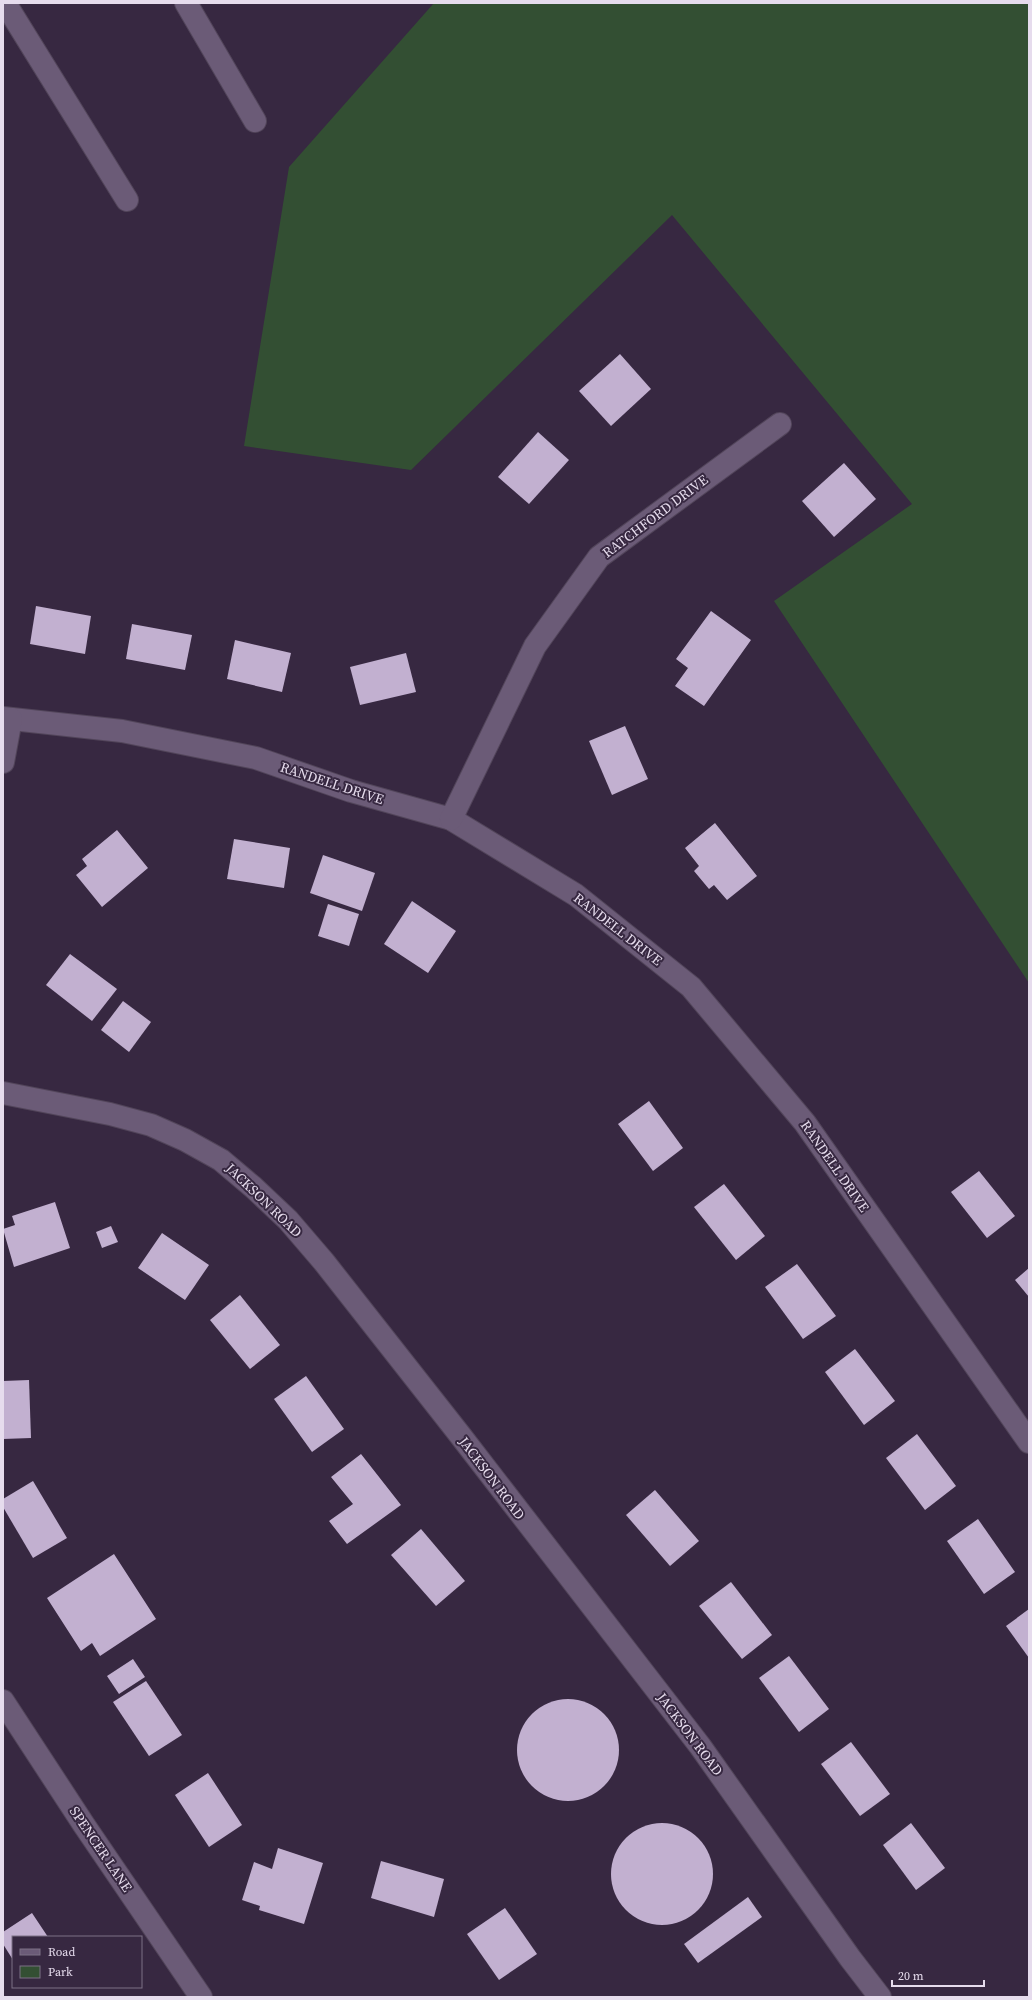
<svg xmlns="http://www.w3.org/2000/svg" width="1032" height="2000" viewBox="0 0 1032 2000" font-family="'Source Serif 4',serif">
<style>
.green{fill:#334f33}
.building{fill:#c2b0d0}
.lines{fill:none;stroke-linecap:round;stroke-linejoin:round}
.minor-casing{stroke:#52455a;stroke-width:24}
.minor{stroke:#6b5b77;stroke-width:22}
.labels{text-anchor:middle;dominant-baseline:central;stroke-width:4;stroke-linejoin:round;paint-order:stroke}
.street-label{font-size:14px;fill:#e6dced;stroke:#372841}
</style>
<rect width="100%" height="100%" fill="#372841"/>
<path class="green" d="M434,3H1029V983L774,601L912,504L672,215L411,470L244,446L289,167Z"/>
<g class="building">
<path d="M620,354L651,389L611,426L579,391Z"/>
<path d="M538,432L569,460L529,504L498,477Z"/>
<path d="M844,463L876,499L834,537L802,501Z"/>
<path d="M36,606L91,616L85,654L30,644Z"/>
<path d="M711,611L751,640L704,706L675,686L688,668L676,659Z"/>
<path d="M132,624L192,635L185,670L126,659Z"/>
<path d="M235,640L291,653L282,692L227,679Z"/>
<path d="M406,653L416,692L360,705L350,667Z"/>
<path d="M625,726L648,779L612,795L589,741Z"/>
<path d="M715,823L757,876L727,900L714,885L709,889L694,871L699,866L685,848Z"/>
<path d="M117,830L148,868L102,907L76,875L87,866L82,859Z"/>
<path d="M234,839L290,848L284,888L227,879Z"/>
<path d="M323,855L375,873L362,911L310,893Z"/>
<path d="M412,901L456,931L428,973L384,944Z"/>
<path d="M328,904L359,914L349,946L318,936Z"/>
<path d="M70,954L117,989L92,1021L46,985Z"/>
<path d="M123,1001L151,1022L129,1052L101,1030Z"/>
<path d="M649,1101L683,1148L653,1171L618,1124Z"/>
<path d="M979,1171L1015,1216L987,1238L951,1192Z"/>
<path d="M724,1184L765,1236L736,1260L694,1207Z"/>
<path d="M55,1202L70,1248L14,1267L3,1229L15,1225L12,1216Z"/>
<path d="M111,1226L118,1242L102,1248L96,1232Z"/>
<path d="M162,1233L209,1265L185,1300L138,1268Z"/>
<path d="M797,1264L836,1316L803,1339L765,1287Z"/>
<path d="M1029,1268V1297L1015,1280Z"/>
<path d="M240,1295L280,1345L250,1369L210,1320Z"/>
<path d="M855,1349L895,1401L864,1425L825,1372Z"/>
<path d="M306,1376L344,1429L312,1452L274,1399Z"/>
<path d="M29,1380L31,1438L3,1439V1381Z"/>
<path d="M917,1434L956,1486L925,1510L886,1458Z"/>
<path d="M361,1454L401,1505L347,1544L329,1521L353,1504L331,1477Z"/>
<path d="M33,1481L67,1538L33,1558L3,1507V1499Z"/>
<path d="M655,1490L699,1541L670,1566L626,1515Z"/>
<path d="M978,1519L1015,1572L984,1594L947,1541Z"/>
<path d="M421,1529L465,1581L436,1606L391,1555Z"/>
<path d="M114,1554L156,1619L100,1656L92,1643L81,1651L47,1598Z"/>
<path d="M731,1582L772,1635L742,1659L699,1606Z"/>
<path d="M1029,1609V1658L1006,1626Z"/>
<path d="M789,1656L829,1709L799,1732L759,1678Z"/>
<path d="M133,1659L145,1677L119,1694L107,1676Z"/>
<path d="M146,1681L182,1735L149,1756L113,1702Z"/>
<circle cx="568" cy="1750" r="51"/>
<path d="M851,1742L890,1794L860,1816L821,1764Z"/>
<path d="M208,1773L242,1825L209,1847L175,1795Z"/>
<path d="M911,1823L945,1868L916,1890L883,1845Z"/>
<circle cx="662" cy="1874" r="51"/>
<path d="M278,1848L323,1863L304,1924L259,1910L260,1906L242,1900L254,1862L272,1869Z"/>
<path d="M381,1861L444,1879L434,1917L371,1898Z"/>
<path d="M748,1897L762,1917L698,1963L684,1944Z"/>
<path d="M505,1908L537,1954L499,1980L467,1934Z"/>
<path d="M32,1913L48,1937H13V1960L3,1944V1932Z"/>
</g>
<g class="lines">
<defs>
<g id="minor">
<path d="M5,3L127,200"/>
<path d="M186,3L255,121"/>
<path d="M3,718L122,731L256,758L351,791L451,819L576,895L691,987L805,1123L1029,1442"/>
<path d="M3,762L11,719"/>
<path d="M451,819L535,646L599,557L780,424"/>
<path d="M3,1093L110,1114L151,1125L185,1140L221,1160L253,1187L288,1220L324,1262L460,1435L700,1746L850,1958L880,1997"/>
<path d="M3,1701L84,1825L201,1997"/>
</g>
</defs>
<use href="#minor" class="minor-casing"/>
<use href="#minor" class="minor"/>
</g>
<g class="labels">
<g class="street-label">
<text transform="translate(655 516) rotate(-37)">RATCHFORD DRIVE</text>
<text transform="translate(332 783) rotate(18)">RANDELL DRIVE</text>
<text transform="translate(618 929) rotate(38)">RANDELL DRIVE</text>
<text transform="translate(835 1166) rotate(55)">RANDELL DRIVE</text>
<text transform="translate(264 1200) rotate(44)">JACKSON ROAD</text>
<text transform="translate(492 1478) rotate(53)">JACKSON ROAD</text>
<text transform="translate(690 1734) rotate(53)">JACKSON ROAD</text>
<text transform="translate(101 1849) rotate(56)">SPENCER LANE</text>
</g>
</g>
<rect width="1032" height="2000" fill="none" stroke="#e6dced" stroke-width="8"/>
<rect x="12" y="1936" width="130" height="52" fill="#372841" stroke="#7d7086"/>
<rect x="20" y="1949" width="20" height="6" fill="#6b5b77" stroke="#7d7086"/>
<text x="48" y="1956" font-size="12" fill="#e6dced">Road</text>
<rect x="20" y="1966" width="20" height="12" fill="#334f33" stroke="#7d7086"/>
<text x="48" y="1976" font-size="12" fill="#e6dced">Park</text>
<path d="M892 1980v6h92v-6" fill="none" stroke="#e6dced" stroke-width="2"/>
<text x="898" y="1980" font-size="12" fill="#e6dced" stroke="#372841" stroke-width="3" paint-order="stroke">20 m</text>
</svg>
